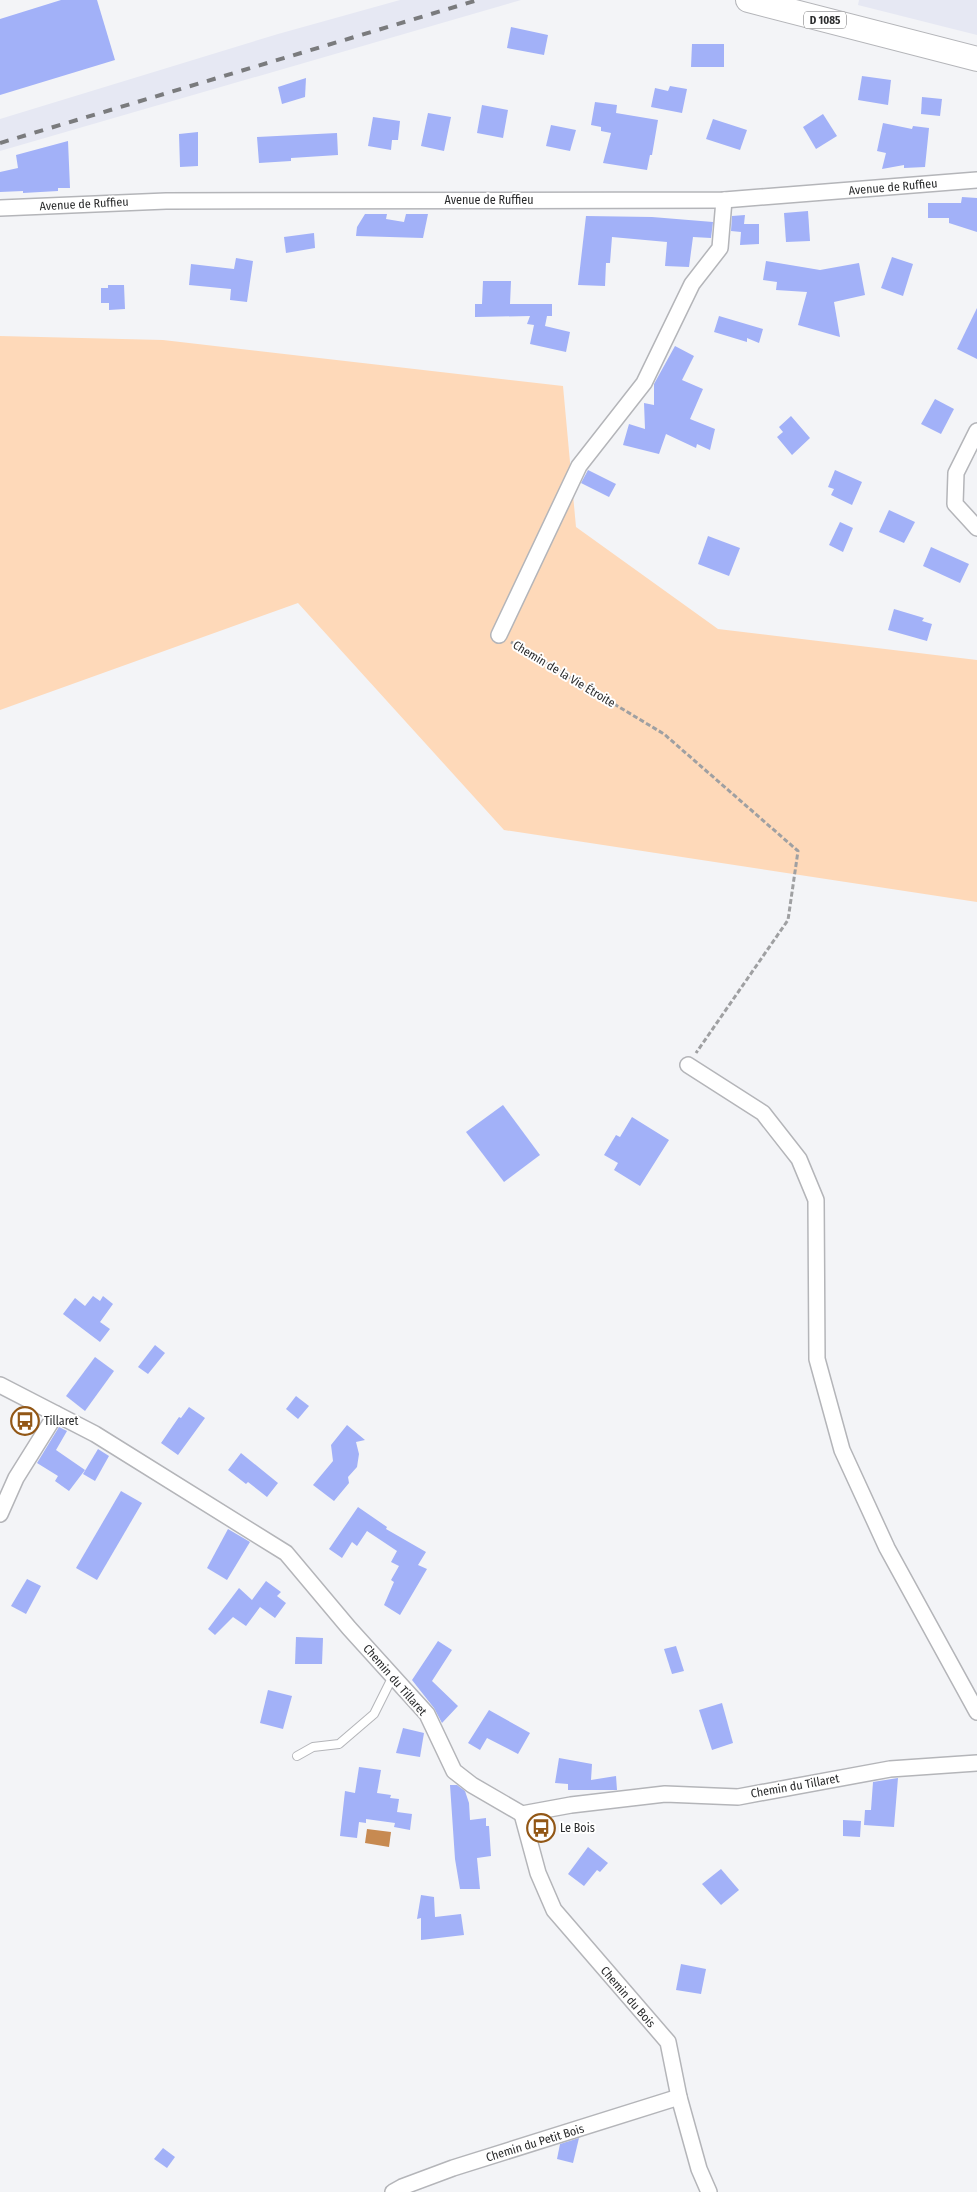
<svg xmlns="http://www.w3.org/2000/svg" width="977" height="2192" viewBox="0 0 977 2192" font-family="'Fira Sans Condensed',sans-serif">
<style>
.built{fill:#e6e8f3}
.green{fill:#fed9b9}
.water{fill:#c78a51}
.building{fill:#a2b1f8}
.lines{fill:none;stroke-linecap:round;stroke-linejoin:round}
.lane-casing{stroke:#b4b5b9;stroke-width:10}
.street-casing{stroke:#b4b5b9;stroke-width:18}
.primary-casing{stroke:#b4b5b9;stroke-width:26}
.path{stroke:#9fa0a2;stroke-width:3;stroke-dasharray:5 2.5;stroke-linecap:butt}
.lane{stroke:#fff;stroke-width:8}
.street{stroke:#fff;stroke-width:15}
.primary{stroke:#fff;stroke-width:24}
.rail{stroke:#7a7b7d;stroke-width:4;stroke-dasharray:9 9;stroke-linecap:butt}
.labels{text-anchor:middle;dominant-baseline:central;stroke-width:4;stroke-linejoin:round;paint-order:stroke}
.shield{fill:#fff;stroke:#6b6b6c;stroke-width:1}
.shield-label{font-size:11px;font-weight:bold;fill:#2b2c2d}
.street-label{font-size:12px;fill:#2b2c2d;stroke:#fff}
.poi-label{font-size:12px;fill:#2b2c2d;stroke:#fff;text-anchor:start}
</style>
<rect width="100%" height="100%" fill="#f3f4f7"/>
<g class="built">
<path d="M400,0H521L0,151V119L278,34Z"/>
<path d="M859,0H977V35L858,5Z"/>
</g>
<path class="green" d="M0,336L163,340L563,386L576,527L718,629L977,660V902L504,830L298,603L0,710Z"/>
<path class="water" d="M367,1829L391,1832L389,1847L365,1843Z"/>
<g class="building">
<path d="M61,0H97L115,60L0,95V19Z"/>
<path d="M511,27L548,35L544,55L507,48Z"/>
<path d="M692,44H724V67H691Z"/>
<path d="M862,76L891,80L888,105L858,100Z"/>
<path d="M306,78L305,97L282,104L278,87Z"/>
<path d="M670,86L687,89L682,113L651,107L655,88L668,91Z"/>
<path d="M922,97L942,99L940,116L921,114Z"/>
<path d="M595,102L617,105L616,113L658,120L652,155H650L647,170L603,163L611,133L601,131V127L591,125Z"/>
<path d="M482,105L508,110L503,138L477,133Z"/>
<path d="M428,113L451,117L444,151L421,146Z"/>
<path d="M823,114L837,136L816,149L803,127Z"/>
<path d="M373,117L400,121L398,140H392L391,150L368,146Z"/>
<path d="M713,119L747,130L740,150L706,139Z"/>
<path d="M883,123L912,129L913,126L929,128L925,167L904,168V165L882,169L886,153L877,151Z"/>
<path d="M551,125L576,130L570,151L546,146Z"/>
<path d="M198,132V166L180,167L179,134Z"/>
<path d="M337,133L338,155L291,158V161L259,163L257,137Z"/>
<path d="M68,141L70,188H58V191L23,193V191L0,192V172L18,168L16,155Z"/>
<path d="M962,197L977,198V232L949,223V218H928V203H961Z"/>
<path d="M808,211L810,241L786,242L784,213Z"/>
<path d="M365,214H387L386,219L404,222L406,214H428L423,238L356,236L357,227Z"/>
<path d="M745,215L744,224H759V244L740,245L741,232L731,231L732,216Z"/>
<path d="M586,216L652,217L713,222L711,238L693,237L689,267L665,266L667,242L612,237L610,263H606L605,286L578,285Z"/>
<path d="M314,233L315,248L286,253L284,237Z"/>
<path d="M892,257L913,264L903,296L881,288Z"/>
<path d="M236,258L253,261L247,302L230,300L231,289L189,285L191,264L234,269Z"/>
<path d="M766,261L820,270L859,263L865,295L834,302L840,337L798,325L807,292L776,290L777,282L763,280Z"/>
<path d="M483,281H511L510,304H552V316H547L545,326L570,332L566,352L530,344L534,325L527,324L530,316L475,317V304H482Z"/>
<path d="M108,285H124L125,309L109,310V303H101V288H108Z"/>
<path d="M977,308V359L957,349Z"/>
<path d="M719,316L763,329L759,343L747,338V342L714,332Z"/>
<path d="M675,346L694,356L682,380L703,389L690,419L715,429L710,450L697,444L696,448L666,434L659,454L623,445L629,424L645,429L644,403L654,405V384Z"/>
<path d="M935,399L954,409L941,434L921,424Z"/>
<path d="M791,416L810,438L792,455L777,437L783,432L779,427Z"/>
<path d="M588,470L616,484L609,497L581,483Z"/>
<path d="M835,470L862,482L852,505L831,495L834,489L828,487Z"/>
<path d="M889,510L915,522L904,543L879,532Z"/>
<path d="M840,522L853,528L843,552L829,545Z"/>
<path d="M708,536L740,548L729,576L698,564Z"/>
<path d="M931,547L969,564L960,583L923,566Z"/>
<path d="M894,609L924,618L922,621L932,624L927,641L888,630Z"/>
<path d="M503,1105L540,1155L504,1182L466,1132Z"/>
<path d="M632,1117L669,1140L640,1186L614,1170L618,1163L604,1155L616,1135L620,1137Z"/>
<path d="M93,1296L100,1301L103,1296L113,1304L100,1322L110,1329L100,1342L63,1314L75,1298L85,1306Z"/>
<path d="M155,1345L165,1353L148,1374L138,1367Z"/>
<path d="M95,1357L114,1371L85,1411L66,1396Z"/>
<path d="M296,1396L309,1406L298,1419L286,1409Z"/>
<path d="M189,1407L205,1418L178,1455L161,1443L179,1417L181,1418Z"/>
<path d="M347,1425L365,1440L356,1442L359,1454L357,1467L348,1477L349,1483L334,1501L313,1485L333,1461L331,1445Z"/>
<path d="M59,1427L67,1431L56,1450L85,1470L69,1491L55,1481L58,1476L37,1463Z"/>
<path d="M98,1449L109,1456L95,1481L83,1474Z"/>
<path d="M241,1453L278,1483L267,1497L248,1482L246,1484L228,1470Z"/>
<path d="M121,1491L142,1503L97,1580L76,1568Z"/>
<path d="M358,1507L387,1527L386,1529L426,1552L418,1565L427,1569L400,1615L384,1605L394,1582L391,1580L399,1566L391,1562L397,1551L367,1531L357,1546L352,1542L342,1558L329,1549Z"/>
<path d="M228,1529L250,1542L227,1580L207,1568Z"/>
<path d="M27,1579L41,1586L26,1614L11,1606Z"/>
<path d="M266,1581L281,1592L277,1596L286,1603L275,1618L260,1607L246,1626L233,1617L215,1635L208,1629L239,1588L252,1600Z"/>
<path d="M296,1637L323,1638L322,1664H295Z"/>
<path d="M438,1641L452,1650L432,1681L458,1706L442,1723L434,1708L412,1680Z"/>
<path d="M676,1646L684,1671L672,1674L664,1649Z"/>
<path d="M268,1690L292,1696L283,1729L260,1723Z"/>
<path d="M722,1703L733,1743L712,1750L699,1710Z"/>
<path d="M489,1710L530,1733L518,1754L487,1738L480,1750L468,1743Z"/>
<path d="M403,1728L424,1733L420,1757L396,1753Z"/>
<path d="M559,1758L592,1764L591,1780L616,1776L617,1790H568V1784L555,1783Z"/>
<path d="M359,1767L381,1770L377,1793L391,1795L390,1798L399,1799L397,1812L412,1814L410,1830L394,1827L395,1823L366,1819V1823L359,1822L357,1838L340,1836L345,1791L355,1793Z"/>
<path d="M898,1778L894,1827L864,1825L865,1810H871L873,1782Z"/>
<path d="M450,1785H457L465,1791L469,1803L470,1820L486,1818V1826H489L491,1856L477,1858L480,1889H460L455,1859Z"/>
<path d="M843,1820L861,1821L860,1837L843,1836Z"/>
<path d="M588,1847L608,1863L600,1872L597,1870L584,1886L568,1874Z"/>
<path d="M721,1869L739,1890L721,1905L702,1884Z"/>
<path d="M421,1895L434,1897L435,1917L461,1914L464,1935L421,1940V1918L417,1919Z"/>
<path d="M681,1964L706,1969L701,1994L676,1990Z"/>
<path d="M579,2138L573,2163L557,2159L560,2144Z"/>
<path d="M163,2148L175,2157L167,2168L154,2159Z"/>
</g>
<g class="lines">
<defs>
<path id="lane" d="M297,1756L313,1747L339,1744L374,1714L393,1676"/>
<g id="street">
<path d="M0,208L166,201L724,200L977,180"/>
<path d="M977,431L956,473L955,504L977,528"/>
<path d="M499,635L579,466L644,383L692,284L720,248L724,200"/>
<path d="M688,1065L763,1113L799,1159L816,1200L817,1359L842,1450L887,1548L977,1712"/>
<path d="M0,1385L95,1434L286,1553L349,1628L427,1714L454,1771L472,1785L522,1814L571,1805L665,1794L738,1797L890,1769L977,1763"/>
<path d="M0,1514L16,1478L56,1414"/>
<path d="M522,1814L538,1873L554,1910L668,2042L679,2097L699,2169L709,2192"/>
<path d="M393,2192L402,2187L453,2168L679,2097"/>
</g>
<path id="primary" d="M748,0L977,59"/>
</defs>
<use href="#lane" class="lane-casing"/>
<use href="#street" class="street-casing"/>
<use href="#primary" class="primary-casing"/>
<path class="path" d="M511,642L664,734L798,851L788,920L696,1053"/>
<use href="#lane" class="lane"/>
<use href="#street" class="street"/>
<use href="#primary" class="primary"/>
<path class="rail" d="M0,143L478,0"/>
</g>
<defs>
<symbol id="bus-ring" viewBox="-11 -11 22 22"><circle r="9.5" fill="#fff" stroke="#925716" stroke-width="1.5"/><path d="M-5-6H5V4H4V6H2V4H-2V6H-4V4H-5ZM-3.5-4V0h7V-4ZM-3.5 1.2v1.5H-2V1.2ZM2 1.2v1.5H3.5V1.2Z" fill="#925716"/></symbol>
</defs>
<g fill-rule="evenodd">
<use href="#bus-ring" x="9" y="1405" width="32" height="32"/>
<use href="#bus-ring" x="525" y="1812" width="32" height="32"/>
</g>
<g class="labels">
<rect class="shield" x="804" y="11.5" width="42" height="17" rx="4"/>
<g class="shield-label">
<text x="825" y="20">D 1085</text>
</g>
<g class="street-label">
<text transform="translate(893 187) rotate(-5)">Avenue de Ruffieu</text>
<text x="489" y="200">Avenue de Ruffieu</text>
<text transform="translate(84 204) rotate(-3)">Avenue de Ruffieu</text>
<text transform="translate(564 674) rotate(31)">Chemin de la Vie Étroite</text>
<text transform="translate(395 1680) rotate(49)">Chemin du Tillaret</text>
<text transform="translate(795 1786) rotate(-10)">Chemin du Tillaret</text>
<text transform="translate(628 1997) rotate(49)">Chemin du Bois</text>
<text transform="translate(535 2143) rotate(-17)">Chemin du Petit Bois</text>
</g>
<g class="poi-label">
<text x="44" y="1421">Tillaret</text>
<text x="560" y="1828">Le Bois</text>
</g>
</g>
</svg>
